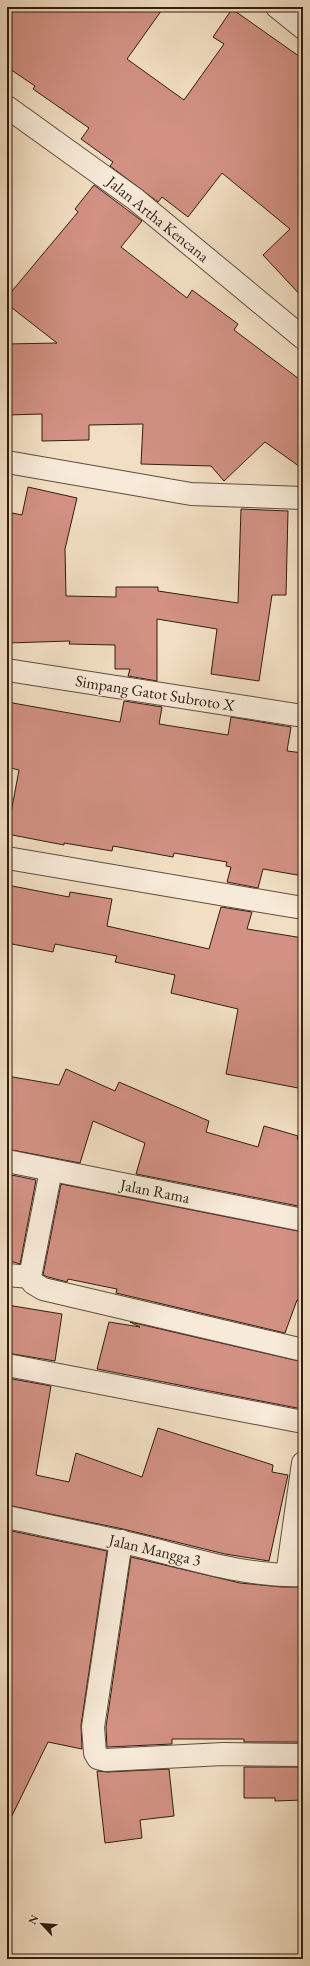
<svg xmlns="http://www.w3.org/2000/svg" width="310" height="1966" viewBox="0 0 310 1966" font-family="'EB Garamond',serif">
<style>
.building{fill:#d29183;stroke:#301c11}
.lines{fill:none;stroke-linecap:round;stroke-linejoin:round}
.street-casing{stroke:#604d3e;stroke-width:24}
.street{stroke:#f7ead8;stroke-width:22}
.labels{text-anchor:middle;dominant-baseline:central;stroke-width:3;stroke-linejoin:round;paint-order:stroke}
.street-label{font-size:16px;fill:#301c11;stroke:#f7ead8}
</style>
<rect width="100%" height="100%" fill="#f2dfc3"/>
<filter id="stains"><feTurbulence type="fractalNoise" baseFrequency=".005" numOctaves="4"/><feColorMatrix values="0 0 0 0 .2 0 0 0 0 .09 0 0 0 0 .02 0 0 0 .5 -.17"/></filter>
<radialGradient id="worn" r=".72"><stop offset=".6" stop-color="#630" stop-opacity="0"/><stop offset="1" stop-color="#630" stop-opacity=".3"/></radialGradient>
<g class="building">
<path d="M7,7H164L127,59L184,100L224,44L213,37L232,9L303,59V298L263,255L290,229L222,173L188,217L162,197L158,202L110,166L113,162L81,139L89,128L33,89L35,86L7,67Z"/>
<path d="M94,185L142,221L121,247L187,298L192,290L238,324L234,330L303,382V469L265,442L224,481L211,466L141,464L143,424L89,425V440L42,441V414L7,415V344L57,343L7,304V297L78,212L75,209Z"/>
<path d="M28,487L77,498L65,549L66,596L116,597V587H158V591L238,603L241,509L288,511L286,595H272L259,681L211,674L217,629L157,619V681L128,676L130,669H115V645L69,644L70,641L7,643V512L22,515Z"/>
<path d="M124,701L162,707L159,724L228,735L231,717L291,727L287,751L303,753V876L263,869L258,888L227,882L231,867L226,866L227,862L174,853L173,857L113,846L112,851L64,843V845L7,834L19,770L7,767V702L120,722Z"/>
<path d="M7,885L69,897L70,892L112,899L107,926L209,949L221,907L252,912L247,929L303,938V1089L226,1074L238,1009L171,993L175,975L115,962L117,956L55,944L53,952L7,943Z"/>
<path d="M66,1069L115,1091L119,1082L209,1121L206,1132L258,1147L264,1126L298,1136L297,1139L303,1140V1207L136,1174L145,1143L93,1121L80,1163L7,1149V1076L59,1085Z"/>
<path d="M7,1174L36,1180L20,1264L7,1260Z"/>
<path d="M61,1184L303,1232V1302L297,1300L285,1333L116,1293L117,1289L68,1279L67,1282L48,1277L43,1275Z"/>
<path d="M7,1305L62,1314L55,1361L7,1353Z"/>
<path d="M109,1322L140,1327L130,1322L303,1362L302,1409L97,1369Z"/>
<path d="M7,1378L51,1386L36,1475L69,1482L76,1453L142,1477L158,1428L273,1465L272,1472L288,1475L269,1561L225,1554L123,1529L7,1505Z"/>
<path d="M7,1530L107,1551L81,1725L82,1749L48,1742L7,1826Z"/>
<path d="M131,1557L240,1583L282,1587H303V1671H300V1721H303V1742H244V1739H172V1744L107,1747L106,1727Z"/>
<path d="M244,1767H303V1800L275,1801V1798H244Z"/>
<path d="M169,1769L174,1816L140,1820L142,1838L105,1843L97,1771L107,1772Z"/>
</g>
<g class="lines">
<defs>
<g id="street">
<path d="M277,7L303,28"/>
<path d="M7,107L135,199L303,338"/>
<path d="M7,462L191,494L303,498"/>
<path d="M7,670L303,716"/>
<path d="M7,858L303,908"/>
<path d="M7,1161L303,1220"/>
<path d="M51,1170L30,1277L33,1283L43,1289L303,1350"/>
<path d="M7,1275L30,1277"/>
<path d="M7,1365L303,1422"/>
<path d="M7,1517C53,1527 99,1536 144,1547C196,1560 249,1577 303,1575"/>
<path d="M121,1541L93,1727L95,1753L98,1758L106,1760L223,1754L303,1755"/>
<path d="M287,1575L303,1463"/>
</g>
</defs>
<use href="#street" class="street-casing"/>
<use href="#street" class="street"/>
</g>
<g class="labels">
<g class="street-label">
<text transform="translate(158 219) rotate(39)">Jalan Artha Kencana</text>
<text transform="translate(155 693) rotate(9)">Simpang Gatot Subroto X</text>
<text transform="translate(155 1191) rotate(11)">Jalan Rama</text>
<text transform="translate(155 1550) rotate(13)">Jalan Mangga 3</text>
</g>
</g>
<rect width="310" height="1966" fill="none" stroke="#f2dfc3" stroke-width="24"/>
<rect x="8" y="8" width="294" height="1950" fill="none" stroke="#301c11" stroke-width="2"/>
<rect x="12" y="12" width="286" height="1942" fill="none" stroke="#301c11"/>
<g transform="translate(42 1924) rotate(296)" stroke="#f7ead8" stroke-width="3" paint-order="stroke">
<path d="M0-3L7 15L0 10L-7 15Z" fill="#301c11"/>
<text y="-6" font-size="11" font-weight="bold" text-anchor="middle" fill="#301c11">N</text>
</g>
<rect width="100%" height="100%" filter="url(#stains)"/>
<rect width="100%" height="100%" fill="url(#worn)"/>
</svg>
